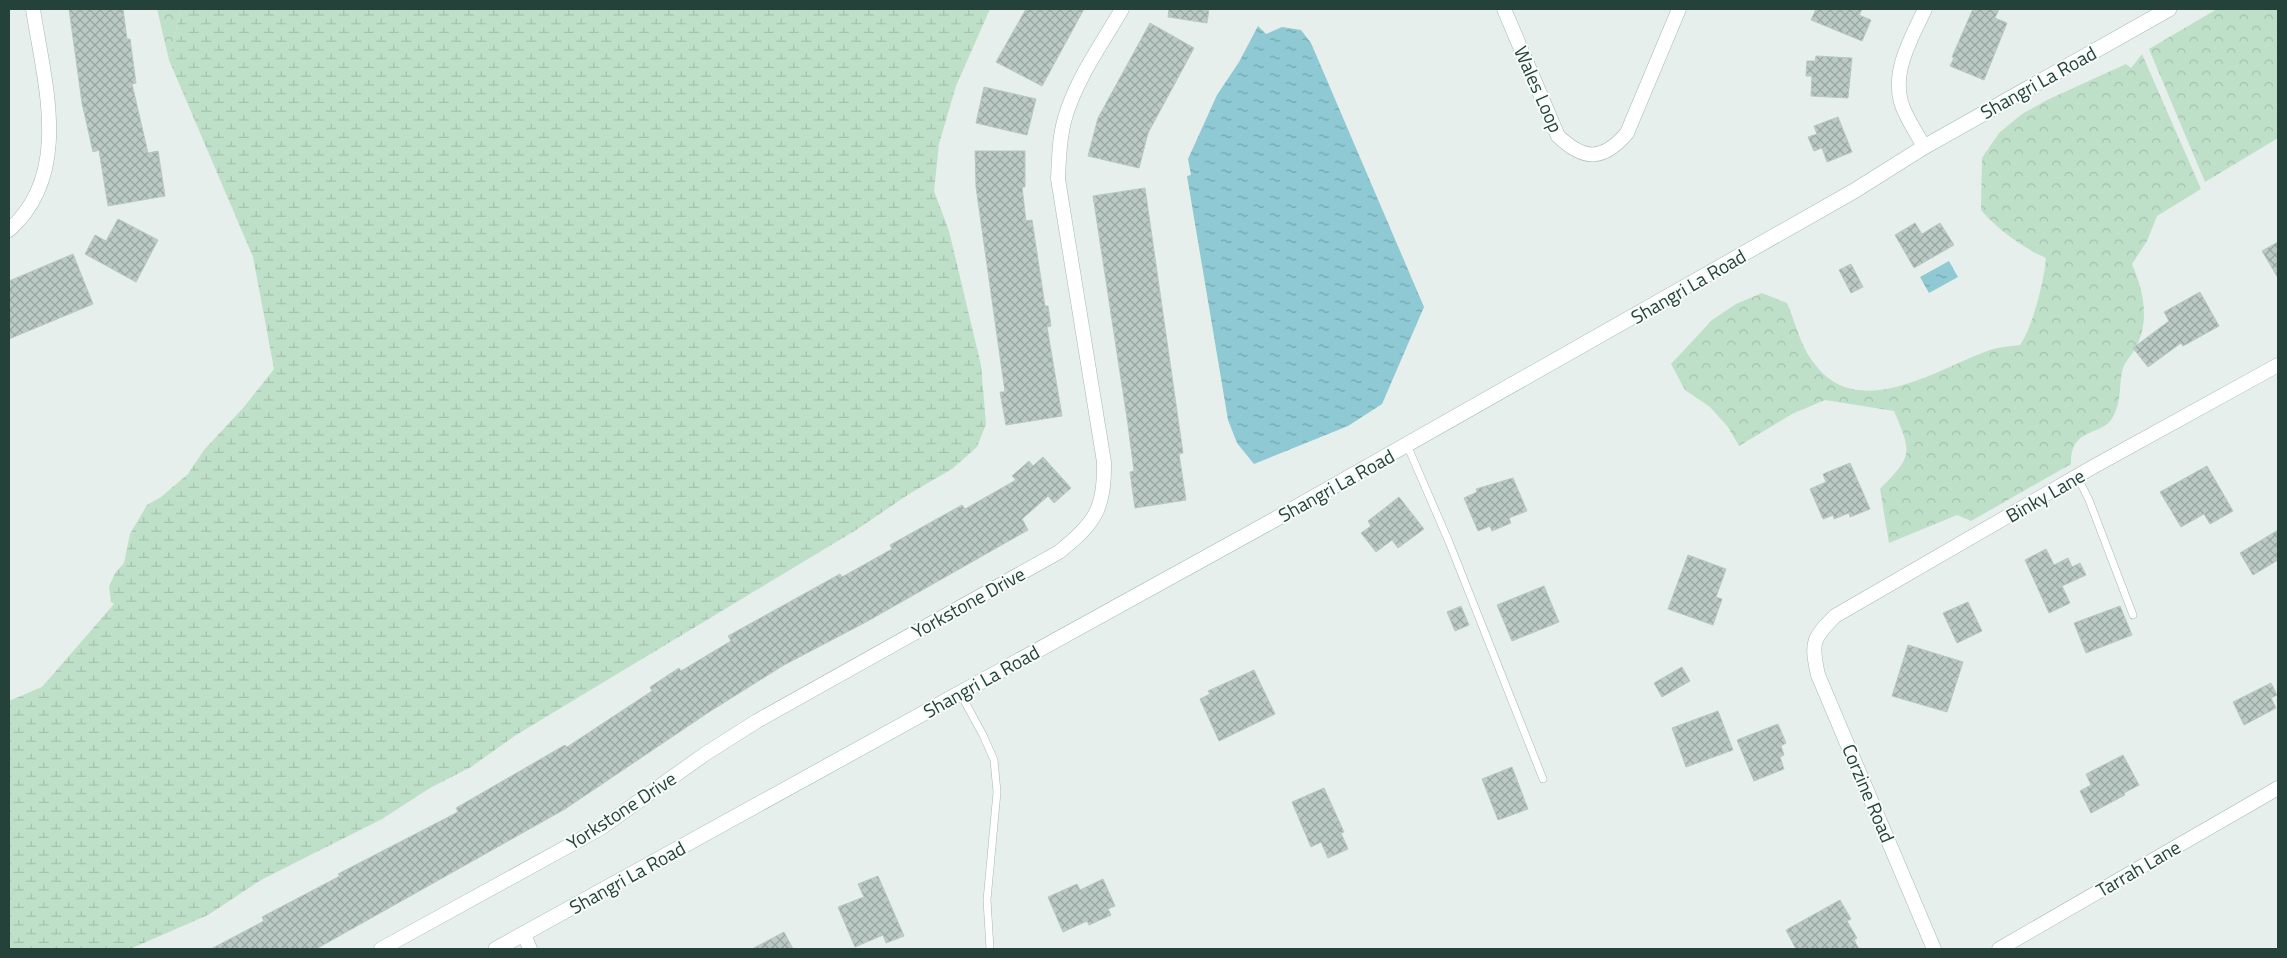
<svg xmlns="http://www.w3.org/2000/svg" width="2287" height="958" viewBox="0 0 2287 958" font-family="'Titillium Web',sans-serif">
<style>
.forest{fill:url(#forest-crowns)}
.wetland{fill:url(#wetland-marsh)}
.water{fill:url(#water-ripples)}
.building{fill:url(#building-cross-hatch);stroke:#b8c9c2}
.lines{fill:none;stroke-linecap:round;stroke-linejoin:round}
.lane-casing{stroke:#a8b8b2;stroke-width:8}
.street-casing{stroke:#a8b8b2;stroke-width:15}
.secondary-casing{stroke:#a4bbb3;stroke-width:16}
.lane{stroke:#fff;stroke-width:7}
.street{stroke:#fff;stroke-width:14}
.secondary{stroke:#fff;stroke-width:15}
.labels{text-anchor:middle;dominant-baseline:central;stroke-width:4;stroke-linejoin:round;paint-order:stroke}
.street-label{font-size:19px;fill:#24423a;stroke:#f7fbf9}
</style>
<defs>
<pattern id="forest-crowns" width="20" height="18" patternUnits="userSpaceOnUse" patternTransform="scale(1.25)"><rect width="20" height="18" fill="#bfe0c8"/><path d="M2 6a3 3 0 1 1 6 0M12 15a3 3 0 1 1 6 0" fill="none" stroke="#a4c1ad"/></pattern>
<pattern id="wetland-marsh" width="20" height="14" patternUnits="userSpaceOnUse" patternTransform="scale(1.25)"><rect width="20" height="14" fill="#bfe0c8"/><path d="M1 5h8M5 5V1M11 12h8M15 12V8" fill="none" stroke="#a4c1ad"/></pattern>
<pattern id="water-ripples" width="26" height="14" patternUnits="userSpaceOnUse" patternTransform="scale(1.25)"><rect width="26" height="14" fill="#8ec9d4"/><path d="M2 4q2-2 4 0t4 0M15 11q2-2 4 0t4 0" fill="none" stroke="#74a5ad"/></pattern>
<pattern id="building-cross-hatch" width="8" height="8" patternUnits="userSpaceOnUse" patternTransform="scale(1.25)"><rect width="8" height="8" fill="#bbcac4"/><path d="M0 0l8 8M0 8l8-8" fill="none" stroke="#98a6a0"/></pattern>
</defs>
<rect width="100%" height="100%" fill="#e6efeb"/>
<g class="forest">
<path d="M157,9H181L169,60Z"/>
<path d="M2217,9H2278V138L2205,182L2149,49Z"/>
<path d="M2142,54L2201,189L2157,216L2147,241L2132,264C2143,290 2150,318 2137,345C2134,353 2126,360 2123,368C2118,385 2123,403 2111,420C2099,436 2070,428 2071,464L1971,521L1957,515L1889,543L1880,489C1913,456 1912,453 1894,411L1825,400L1792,414L1739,446L1728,427L1710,407L1685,390L1671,364L1712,320L1736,304L1762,293L1787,303C1795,321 1800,344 1811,359C1855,426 1936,369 1990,350C2000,347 2011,346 2020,345C2033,326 2044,281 2046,258C2022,247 1998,230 1981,210L1982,158L1999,133L2022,114L2047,100L2126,64L2131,68Z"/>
</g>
<path class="wetland" d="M181,9H990L956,86L939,144L934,191L949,231L981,365L986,424L977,447L952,469L909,494L856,530L516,735L471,767L430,788L382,819L261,880L208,915L130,949H9V701L42,687L114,604L111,602L109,587L115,573L124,563L130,534L147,505L161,497L188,474L204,450L244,407L274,369L253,257L169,60Z"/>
<g class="water">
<path d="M1258,26L1266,34L1282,27L1301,30L1311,43L1424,307L1382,404L1348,426L1254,464L1237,443L1228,420L1187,176L1191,175L1188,159L1217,95L1239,62Z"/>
<path d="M1949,261L1958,277L1929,293L1920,277Z"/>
</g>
<g class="building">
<path d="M69,9H123L127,39H130L136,83L132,84L148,153L158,151L165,196L108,206L99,150L93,152L82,103Z"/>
<path d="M1026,9H1084L1042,86L996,62Z"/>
<path d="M1169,9H1209L1207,23L1168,17Z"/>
<path d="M1816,9H1862L1859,15L1871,20L1862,41L1811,20Z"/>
<path d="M1973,9H1999L1995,18L2007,23L1984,80L1950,66L1954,58L1952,57Z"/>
<path d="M1150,23L1194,48L1148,133L1139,168L1088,156L1098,118Z"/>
<path d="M1816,56L1852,58L1848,98L1811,96L1812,76H1806L1807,61H1815Z"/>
<path d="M984,87L1036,99L1027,135L976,123Z"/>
<path d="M1838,117L1852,152L1827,162L1822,148L1814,151L1808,137L1817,134L1814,126Z"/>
<path d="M975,151H1025V187H1022L1026,221L1032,220L1045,306H1048L1051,326L1047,327L1062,416L1006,425L1000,392H1005L976,187Z"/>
<path d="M1145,188L1183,453L1179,454L1186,500L1135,508L1130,472L1134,471L1128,425L1093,196Z"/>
<path d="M118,219L158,240L136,282L85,254L95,235L106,241Z"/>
<path d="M1915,223L1922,234L1940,223L1954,245L1914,268L1895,235Z"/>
<path d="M2278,242V278L2262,251Z"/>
<path d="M73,254L93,304L9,339V281Z"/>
<path d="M1851,264L1863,287L1851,293L1839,270Z"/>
<path d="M2200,292L2219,326L2183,346L2181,343L2148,367L2133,348L2169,321L2164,312Z"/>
<path d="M1043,457L1071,488L1054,503L1048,496L1022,519L1028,530L866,622L784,665L709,712L565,809L316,949H211L264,921L262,917L340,876L338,874L458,812L456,808L565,745L567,747L652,691L650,687L679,668L681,671L731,641L728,636L840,574L842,577L892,549L890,545L962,505L965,509L1016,480L1012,476L1029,461L1033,466Z"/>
<path d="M1850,463L1870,509L1850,517L1849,513L1834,519L1833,515L1823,519L1810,489L1826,482L1823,474Z"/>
<path d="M2207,466L2233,511L2210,524L2204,514L2181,527L2160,492Z"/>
<path d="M1513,478L1527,511L1509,518L1511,523L1492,531L1490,526L1478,531L1464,498L1477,492L1476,489Z"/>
<path d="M1399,497L1424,529L1398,548L1392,540L1376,552L1361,533L1371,526L1368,521Z"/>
<path d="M2278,530V560L2253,575L2240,553Z"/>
<path d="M2046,549L2054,565L2068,558L2072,567L2080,563L2086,575L2062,586L2070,603L2049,613L2025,560Z"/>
<path d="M1688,555L1726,569L1716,597L1722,599L1713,625L1668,609Z"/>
<path d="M1544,586L1559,622L1512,641L1497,605Z"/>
<path d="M1968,602L1982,631L1957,643L1943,613Z"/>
<path d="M1461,606L1469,625L1455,631L1447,612Z"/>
<path d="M2120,606L2132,635L2086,653L2074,623Z"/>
<path d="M1908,645L1963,662L1947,712L1892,696Z"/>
<path d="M1682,667L1690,681L1662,697L1654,683Z"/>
<path d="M1254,670L1275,714L1219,741L1200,699L1210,694L1208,691Z"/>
<path d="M2271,683L2277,695L2271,698L2276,708L2244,725L2233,702Z"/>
<path d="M1718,711L1733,750L1686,767L1672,728Z"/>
<path d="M1778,724L1786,743L1781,746L1784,755L1780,757L1784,769L1754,781L1737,740Z"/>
<path d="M2123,755L2139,785L2124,793L2125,795L2091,813L2080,791L2091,785L2086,774Z"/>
<path d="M1512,767L1528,809L1498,820L1482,779Z"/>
<path d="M1324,788L1344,832L1341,833L1348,849L1328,858L1321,842L1311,847L1292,802Z"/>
<path d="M878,876L904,936L886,943L883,935L855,947L838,907L864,897L858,884Z"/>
<path d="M1103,879L1115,906L1108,909L1111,915L1089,925L1087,921L1063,932L1048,897L1077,884L1080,890Z"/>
<path d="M1840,900L1851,919L1847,921L1857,938L1854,940L1859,949H1796L1786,930Z"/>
<path d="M784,932L793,949H752Z"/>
</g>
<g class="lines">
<defs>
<g id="lane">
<path d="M1407,445L1449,542L1543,779"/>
<path d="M2077,476L2089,500L2133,615"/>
<path d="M960,693L983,735L994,760L997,792L987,900L990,949"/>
</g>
<g id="street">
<path d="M1504,9L1558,136C1584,161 1603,161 1627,133L1679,9"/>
<path d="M1924,147C1917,133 1905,117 1901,102C1892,70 1912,37 1925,9"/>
<path d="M9,230C73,174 44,82 33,9"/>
<path d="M524,934L530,949"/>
<path d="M381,949L601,828L705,754L757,721L1059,552C1095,523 1105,509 1104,462L1058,179C1059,159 1059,138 1065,118C1076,79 1102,44 1122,9"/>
<path d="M1934,949L1818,675C1811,643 1812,639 1835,616L2091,468L2278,365"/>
<path d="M1999,949L2278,788"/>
</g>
<path id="secondary" d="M496,949L1272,521L1854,191L1924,147L2169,9"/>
</defs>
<use href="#lane" class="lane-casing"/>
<use href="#street" class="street-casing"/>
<use href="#secondary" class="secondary-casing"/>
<use href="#lane" class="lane"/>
<use href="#street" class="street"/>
<use href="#secondary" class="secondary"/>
</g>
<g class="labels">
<g class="street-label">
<text transform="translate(2038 82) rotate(-29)">Shangri La Road</text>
<text transform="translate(1539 89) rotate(66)">Wales Loop</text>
<text transform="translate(1688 286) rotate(-30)">Shangri La Road</text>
<text transform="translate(1336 485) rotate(-29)">Shangri La Road</text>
<text transform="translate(2045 495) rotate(-30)">Binky Lane</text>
<text transform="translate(968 602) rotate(-29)">Yorkstone Drive</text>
<text transform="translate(981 681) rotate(-29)">Shangri La Road</text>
<text transform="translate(1869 793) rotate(67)">Corzine Road</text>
<text transform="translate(621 810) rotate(-33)">Yorkstone Drive</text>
<text transform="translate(2138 868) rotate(-30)">Tarrah Lane</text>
<text transform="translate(627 877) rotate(-29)">Shangri La Road</text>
</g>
</g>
<rect width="2287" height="958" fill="none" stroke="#24423a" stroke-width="20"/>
</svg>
